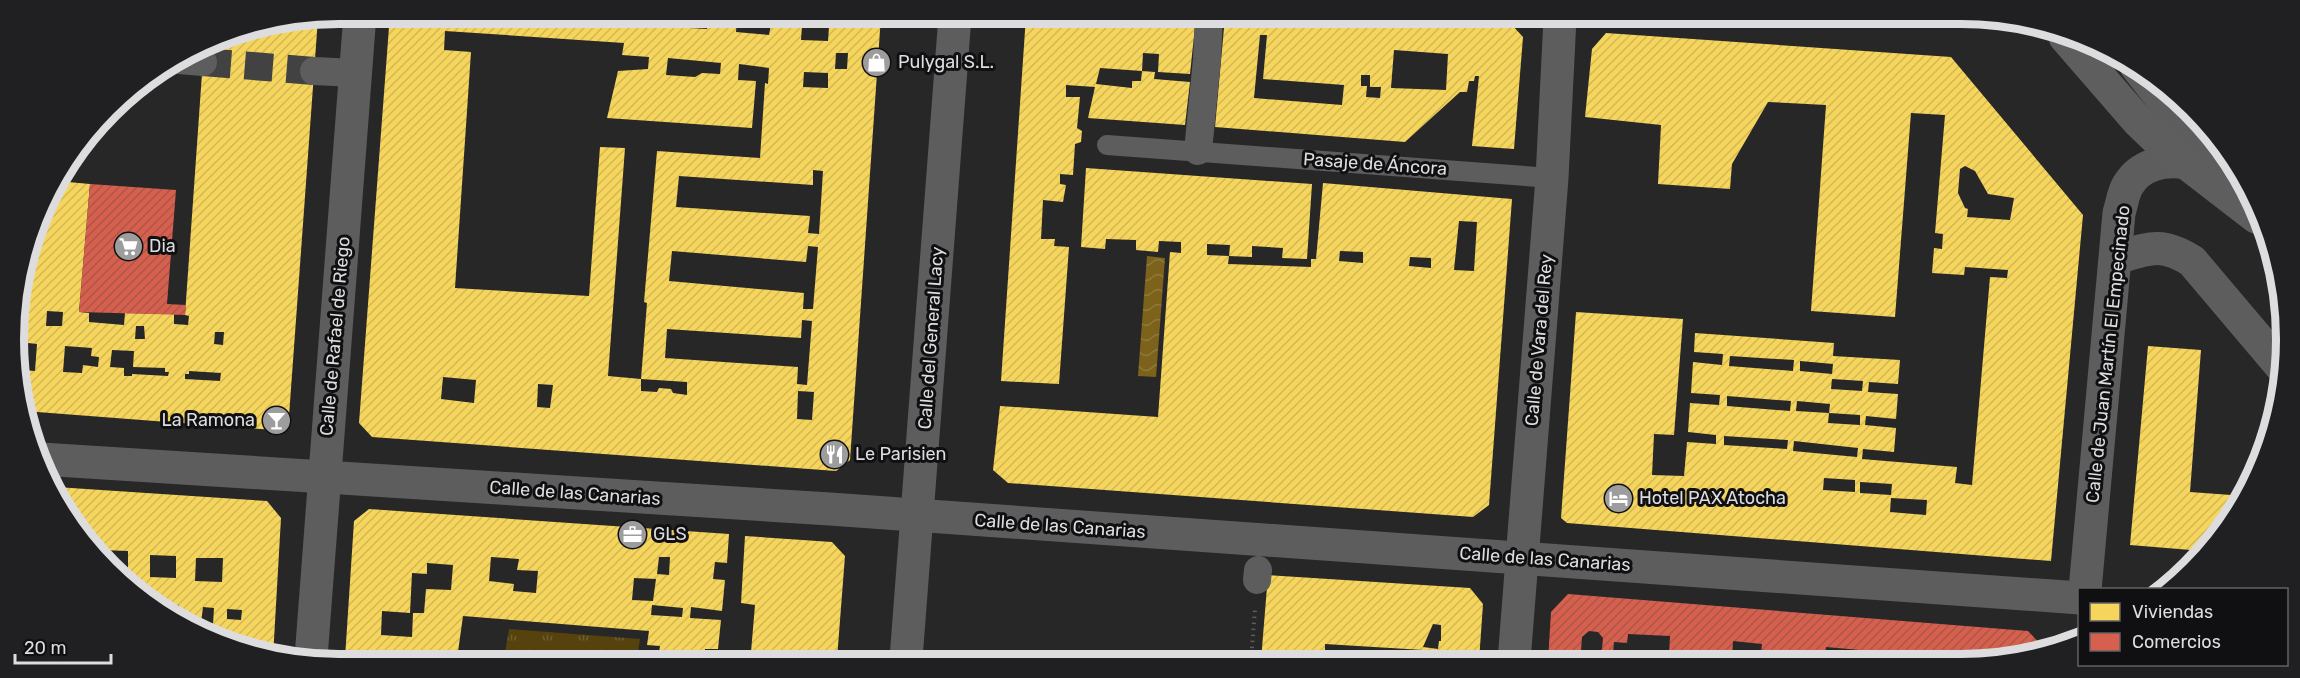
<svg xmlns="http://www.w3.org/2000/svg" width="2300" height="678" viewBox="0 0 2300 678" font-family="Rubik,sans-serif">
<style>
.park{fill:url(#park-tufts)}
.water{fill:url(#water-waves)}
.homes{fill:url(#homes-hatch);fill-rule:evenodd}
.shops{fill:url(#shops-hatch);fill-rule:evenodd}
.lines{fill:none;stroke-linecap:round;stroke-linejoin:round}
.pedestrian-tunnel{stroke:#424243;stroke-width:28;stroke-dasharray:28 14;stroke-linecap:butt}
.path{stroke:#5d5d5d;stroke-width:4;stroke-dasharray:1.5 4.5;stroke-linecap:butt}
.service{stroke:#5d5d5d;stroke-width:20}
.pedestrian{stroke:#5d5d5d;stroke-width:28}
.minor{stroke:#5d5d5d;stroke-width:33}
.tertiary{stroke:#5d5d5d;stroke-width:33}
.secondary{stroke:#5e5e5f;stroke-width:33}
.labels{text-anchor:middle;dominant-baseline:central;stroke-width:6;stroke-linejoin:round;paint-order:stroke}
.poi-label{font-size:18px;fill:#dddcde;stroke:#100f11;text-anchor:start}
.street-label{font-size:18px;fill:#dddcde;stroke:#100f11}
.rim{fill:none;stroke:#dddcde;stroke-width:8}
</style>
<defs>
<pattern id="park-tufts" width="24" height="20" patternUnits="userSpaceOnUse" patternTransform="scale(1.5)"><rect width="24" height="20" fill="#55420d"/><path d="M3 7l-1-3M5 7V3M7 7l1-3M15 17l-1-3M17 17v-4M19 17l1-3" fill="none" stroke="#6d5d30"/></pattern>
<pattern id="water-waves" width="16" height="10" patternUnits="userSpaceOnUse" patternTransform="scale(1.5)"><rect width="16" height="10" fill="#7d621b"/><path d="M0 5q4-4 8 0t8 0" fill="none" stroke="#8f783c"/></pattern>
<pattern id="homes-hatch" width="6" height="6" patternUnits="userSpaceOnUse" patternTransform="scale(1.5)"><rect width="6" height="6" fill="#f6d55c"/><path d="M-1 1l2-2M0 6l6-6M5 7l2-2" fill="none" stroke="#d2b857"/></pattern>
<pattern id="shops-hatch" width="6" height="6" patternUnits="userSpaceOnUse" patternTransform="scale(1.5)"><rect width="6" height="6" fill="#d6604d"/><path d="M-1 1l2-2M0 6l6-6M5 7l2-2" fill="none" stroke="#aa574a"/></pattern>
</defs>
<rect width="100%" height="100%" fill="#272728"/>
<path class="park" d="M509,629L640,639L637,659H504Z"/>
<path class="water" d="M1147,256L1165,258L1156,377L1138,376Z"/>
<g class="homes">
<path d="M390,14L631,15L629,24L643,25L644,15H673L672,27L707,29L708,15H784V18H797L798,15H839V21L855,22L856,15L881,16L850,460L836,471L372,437L359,423ZM737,17L760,19V23L771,24L769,35L736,32ZM802,26L829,27L828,41L801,40ZM445,31L624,43L622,55L649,57L648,69L618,71L607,118L752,128L756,81L738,80L739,64L769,68L768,84L765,83L760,158L657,151L644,302L647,303L641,379L687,382V395L673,393L671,389L659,388L657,392L641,391V379L608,376L625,148L600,147L589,296L455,288L471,52L444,50ZM836,53H848L847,69H835ZM668,58L721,63L720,74L702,73L695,77L666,75ZM804,72L828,73V88L803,87ZM813,170L823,171L819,234L808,233L810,216L676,207L679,176L813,185ZM808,246L818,247L813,309H803L804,293L669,281L672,251L806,262ZM802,320L812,321L807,385L797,384L798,367L665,358L667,329L801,338ZM443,377L476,380L474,403L441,399ZM538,384L553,385L550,408L537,407ZM798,391L814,392L812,420L797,419Z"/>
<path d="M1026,16L1196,17L1190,74L1158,72L1159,54L1143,53L1142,71L1100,68L1096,84L1132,88V81H1141L1142,71L1155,72L1154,79L1190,82L1185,125L1088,118L1095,87L1066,85V97H1080L1077,128L1082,131L1081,142L1075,144L1073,175L1060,174V184L1066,185L1063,202L1043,200L1041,239H1055L1054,246L1069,247L1059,384L1001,381Z"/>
<path d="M1225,17L1423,18L1511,24L1523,37L1514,149L1472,146L1479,76H1475L1474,81H1469L1467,92H1460L1405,142L1215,127ZM1260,35H1267L1263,79L1344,85L1342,105L1254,98ZM1394,50L1448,54L1446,90L1391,88ZM1361,75H1370V87H1381L1380,98L1366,97L1367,86H1361Z"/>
<path d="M318,18L289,416L274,430L24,411L21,370L35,371L37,344L19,342L16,297L47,195L57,181L90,184L79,312L89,313V322L124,325L125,313L174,314V324L188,325L189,316L185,315L204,45L215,38ZM47,311L63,312L62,326H46ZM136,326H144L145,339H135ZM215,332H224L223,345L214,344ZM65,346L92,348L91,356L99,357L98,367L83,365L82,373L63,372ZM112,350L134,351L133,367L165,368V372H169L168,376L132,374V376H124V368L110,367ZM189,371L221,373L220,381L185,379V374H189Z"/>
<path d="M1606,33L1951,57L2083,215L2051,561L1567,523L1561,518L1576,312L1683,319L1674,435L1654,434L1652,475L1684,476L1687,442L1716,444V435L1688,432L1690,403L1719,405L1720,395L1691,393L1693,362L1722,365L1723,354L1694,352L1695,333L1834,343L1833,356L1900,360L1898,384L1869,382L1868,392L1898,394L1896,419L1866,416L1865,425L1896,428L1894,452L1863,449L1862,459L1957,467L1955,483L1972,485L1990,277L2007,278L2008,270L1965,267L1964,275L1932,273L1934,248L1942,249L1943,234L1935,233L1945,115L1911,113L1895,317L1811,311L1826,105L1768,102L1732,164L1730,189L1658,184L1661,125L1585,117L1592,49ZM1965,166L1975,171L1988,194L2014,198L2010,220L1967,217L1968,209L1965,208L1958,193L1960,169ZM1730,356L1794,360L1793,371L1729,366ZM1800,361L1833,364L1832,374L1800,371ZM1832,379L1863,381L1862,391L1831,389ZM1727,396L1791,401L1790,411L1727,406ZM1797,401L1830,404L1829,413L1860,415V425L1828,423L1829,413L1796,411ZM1724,436L1788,440L1787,449L1724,445ZM1794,441L1858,448L1857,457L1793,451ZM1824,478L1855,480V492L1823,490ZM1860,482L1892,484L1891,495L1860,493ZM1891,498L1927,500L1926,515L1890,512Z"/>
<path d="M1086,168L1312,184L1307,259L1282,258L1283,248L1252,246V257L1229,256L1228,264L1311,267V259H1316L1323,183L1512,199L1489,505L1473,517L1008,483L993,470L1000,406L1158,417L1170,252L1181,253V242L1159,241L1158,252L1136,250V240L1106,239L1105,249L1081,247ZM1459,221L1477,222L1474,271L1454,270ZM1207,244L1230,245L1229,256L1207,255ZM1340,251L1363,252V263L1339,261ZM1410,257L1431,258V268L1409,266Z"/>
<path d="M2148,346L2201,350L2190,492L2245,496L2243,501L2203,551L2130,545Z"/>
<path d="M56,487L267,501L281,518L273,657L172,616L178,615L179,605L151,603L123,574H128V551L102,550V553L69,520L55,491ZM150,555L176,556V578L150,577ZM196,558H223L222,582L195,581ZM203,607L214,608L213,624L201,623ZM227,609L242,610L241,620L227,619Z"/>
<path d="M369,509L729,534L727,563L715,562L713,579L725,580L722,611L691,607L690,618L721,620L718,649H705L704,659H658L660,646L647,645L649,631L463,616L457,659L345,658L354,521ZM491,557L519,559L517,570L538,571L536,593L513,591L514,584L489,581ZM659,557H670L669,575L657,574ZM427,563L453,565L451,590L426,589L424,613H413L412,637L381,635L382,611L410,613L412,573L427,574ZM634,578L656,579L653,601L632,600ZM652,605L683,608L682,617L651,615Z"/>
<path d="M745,536L832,542L845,556L837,659H733V651L751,652L755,605L741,603Z"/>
<path d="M1268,575L1470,588L1483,604L1479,661H1419L1423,650L1325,644V651H1328L1327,660H1261ZM1433,624L1441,625V641H1439L1438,649L1423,647Z"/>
</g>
<g class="shops">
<path d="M90,184L176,190L167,304L186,305L185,315L79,312Z"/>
<path d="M1568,594L2028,631L2045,649L2007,660L1996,658L1993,662L1859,661L1860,650L1826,647L1825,661H1760L1762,644L1733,641L1732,661H1648L1649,654L1669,655L1670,636L1628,634L1627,643L1614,642L1613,653H1615L1622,661H1548L1551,612ZM1589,631L1598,632L1603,638L1602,649L1596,657L1587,656L1581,650L1582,637Z"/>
</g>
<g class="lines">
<path class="pedestrian-tunnel" d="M203,62L314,71"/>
<path class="path" d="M1251,660L1255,610"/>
<path class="service" d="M1107,145L1552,178"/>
<g class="pedestrian">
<path d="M179,60L203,62"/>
<path d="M314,71L355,73"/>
<path d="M1198,151L1207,59L1209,17"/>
<path d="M1257,580L1258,570"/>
</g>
<g class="minor">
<path d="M2136,66L2242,200"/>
<path d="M2117,258C2150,248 2161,242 2192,261L2280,365"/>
<path d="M41,459L830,509L2080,598"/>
<path d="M2085,590L2119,213C2122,204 2123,193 2128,185C2140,165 2164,159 2186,163"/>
<path d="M311,658L360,14"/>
<path d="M1514,661L1552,178L1560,18"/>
</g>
<path class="tertiary" d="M906,659L955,16"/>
<path class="secondary" d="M2065,37L2137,120L2164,146L2256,217"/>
</g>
<defs>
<symbol id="shop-disc" viewBox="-11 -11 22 22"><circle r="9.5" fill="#9d9d9e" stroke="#100f11"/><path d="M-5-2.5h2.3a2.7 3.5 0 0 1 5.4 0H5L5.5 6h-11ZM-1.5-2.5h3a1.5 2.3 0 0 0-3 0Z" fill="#fff"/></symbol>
<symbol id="supermarket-disc" viewBox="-11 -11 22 22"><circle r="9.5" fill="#9d9d9e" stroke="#100f11"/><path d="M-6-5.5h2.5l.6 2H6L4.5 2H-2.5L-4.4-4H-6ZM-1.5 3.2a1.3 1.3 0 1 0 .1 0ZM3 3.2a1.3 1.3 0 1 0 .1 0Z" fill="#fff"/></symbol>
<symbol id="bar-disc" viewBox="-11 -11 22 22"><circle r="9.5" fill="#9d9d9e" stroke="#100f11"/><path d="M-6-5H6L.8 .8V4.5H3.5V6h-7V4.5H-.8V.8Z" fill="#fff"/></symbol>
<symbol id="restaurant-disc" viewBox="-11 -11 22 22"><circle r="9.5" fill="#9d9d9e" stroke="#100f11"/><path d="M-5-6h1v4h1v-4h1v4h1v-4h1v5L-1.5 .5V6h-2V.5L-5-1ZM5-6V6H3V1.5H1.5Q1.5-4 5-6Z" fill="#fff"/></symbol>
<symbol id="hotel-disc" viewBox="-11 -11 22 22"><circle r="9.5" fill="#9d9d9e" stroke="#100f11"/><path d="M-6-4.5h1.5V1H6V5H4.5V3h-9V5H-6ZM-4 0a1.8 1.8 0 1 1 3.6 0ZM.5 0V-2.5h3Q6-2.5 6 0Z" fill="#fff"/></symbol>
<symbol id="office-disc" viewBox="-11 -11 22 22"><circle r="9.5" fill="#9d9d9e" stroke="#100f11"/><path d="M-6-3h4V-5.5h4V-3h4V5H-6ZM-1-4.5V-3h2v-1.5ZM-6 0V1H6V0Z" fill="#fff"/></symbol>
</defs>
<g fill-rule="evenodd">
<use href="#shop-disc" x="860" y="46" width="33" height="33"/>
<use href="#supermarket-disc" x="112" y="230" width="33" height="33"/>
<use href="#bar-disc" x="260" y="404" width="33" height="33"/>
<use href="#restaurant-disc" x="818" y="438" width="33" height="33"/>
<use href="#hotel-disc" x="1602" y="482" width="33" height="33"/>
<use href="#office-disc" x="616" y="518" width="33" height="33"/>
</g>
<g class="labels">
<g class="poi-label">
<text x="898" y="62">Pulygal S.L.</text>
<text x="149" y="246">Dia</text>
<text x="255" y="420" text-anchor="end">La Ramona</text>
<text x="855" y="454">Le Parisien</text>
<text x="1639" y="498">Hotel PAX Atocha</text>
<text x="653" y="534">GLS</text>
</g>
<g class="street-label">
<text transform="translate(1375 164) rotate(4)">Pasaje de Áncora</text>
<text transform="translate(335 336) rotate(-85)">Calle de Rafael de Riego</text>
<text transform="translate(931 338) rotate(-86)">Calle del General Lacy</text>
<text transform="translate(1539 340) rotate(-85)">Calle de Vara del Rey</text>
<text transform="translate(2108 354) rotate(-84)">Calle de Juan Martín El Empecinado</text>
<text transform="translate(575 493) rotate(4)">Calle de las Canarias</text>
<text transform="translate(1060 526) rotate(4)">Calle de las Canarias</text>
<text transform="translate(1545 559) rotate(4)">Calle de las Canarias</text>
</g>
</g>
<path d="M0 0H2300V678H0ZM339 24H1961A315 315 0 0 1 2276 339V339A315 315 0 0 1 1961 654H339A315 315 0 0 1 24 339V339A315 315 0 0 1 339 24Z" fill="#201f21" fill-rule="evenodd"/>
<path class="rim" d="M339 24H1961A315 315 0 0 1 2276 339V339A315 315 0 0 1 1961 654H339A315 315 0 0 1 24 339V339A315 315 0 0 1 339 24Z"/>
<rect x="2078" y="588" width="210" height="78" fill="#100f11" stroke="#626163" stroke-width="1.5"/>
<rect x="2090" y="603" width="30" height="18" fill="#f6d55c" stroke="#626163" stroke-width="1.5"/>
<text x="2132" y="618" font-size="18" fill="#dddcde">Viviendas</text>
<rect x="2090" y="633" width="30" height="18" fill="#d6604d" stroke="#626163" stroke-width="1.5"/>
<text x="2132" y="648" font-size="18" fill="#dddcde">Comercios</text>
<path d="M15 654v9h96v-9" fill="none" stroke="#dddcde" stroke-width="3"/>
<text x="24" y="654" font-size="18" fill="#dddcde" stroke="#100f11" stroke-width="4.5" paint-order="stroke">20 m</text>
</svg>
